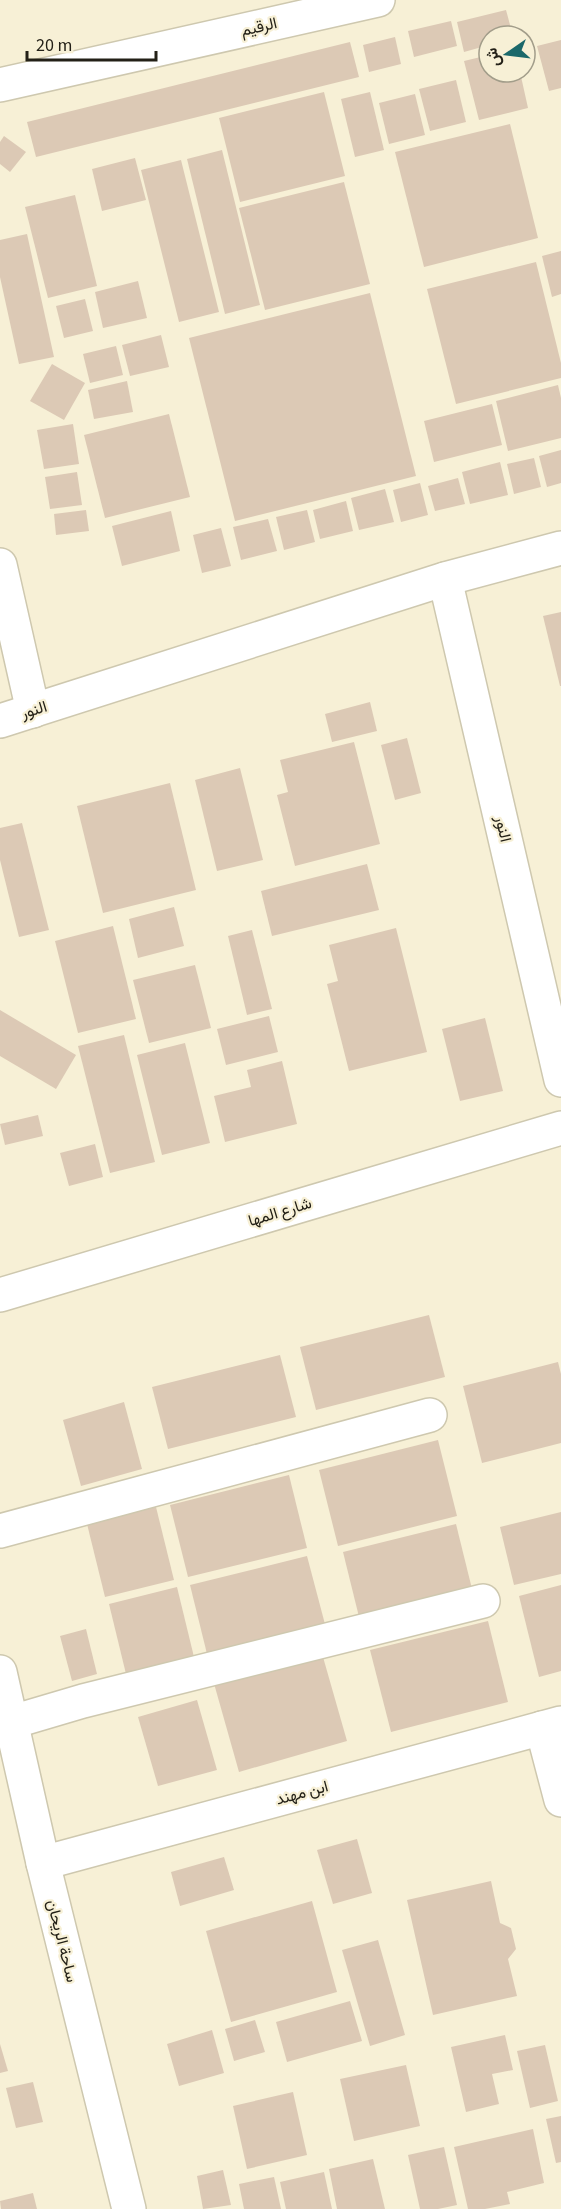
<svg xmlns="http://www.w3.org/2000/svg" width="561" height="2209" viewBox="0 0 561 2209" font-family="'Source Sans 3',Vazirmatn,sans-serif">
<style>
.building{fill:#dcc9b5}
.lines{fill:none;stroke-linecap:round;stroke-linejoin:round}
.minor-casing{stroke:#cec8af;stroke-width:36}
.minor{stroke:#fff;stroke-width:33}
.labels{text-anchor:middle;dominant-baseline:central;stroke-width:4.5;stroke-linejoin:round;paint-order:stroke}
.street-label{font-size:16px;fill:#232017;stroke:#f7f0d6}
</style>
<rect width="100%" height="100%" fill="#f7f0d6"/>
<g class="building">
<path d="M506,10L513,36H489V45L464,52L457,22Z"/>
<path d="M451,21L457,46L414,57L408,31Z"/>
<path d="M395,37L401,64L369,72L363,45Z"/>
<path d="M561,40V88L549,91L537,46Z"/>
<path d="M350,42L359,77L36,157L27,122Z"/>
<path d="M489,55V72H520L528,108L479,120L464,61Z"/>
<path d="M456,80L466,122L430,131L419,89Z"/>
<path d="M324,92L345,176L240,202L219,118Z"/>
<path d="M370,92L384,150L355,157L341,99Z"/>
<path d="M415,94L425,135L389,144L379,103Z"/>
<path d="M510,124L538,238L424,267L395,152Z"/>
<path d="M4,136L26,152L10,172L0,164V142Z"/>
<path d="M222,150L260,305L225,314L187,159Z"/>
<path d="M135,158L146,200L102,211L92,169Z"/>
<path d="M181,160L219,312L179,322L141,170Z"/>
<path d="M344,182L370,284L265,310L239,208Z"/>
<path d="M75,195L97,286L48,298L25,207Z"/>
<path d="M27,234L54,357L19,364L0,277V240Z"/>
<path d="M561,251V294L552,297L542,256Z"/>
<path d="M536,262L561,363V378L456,404L427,289Z"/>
<path d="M138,281L147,318L103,328L95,292Z"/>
<path d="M370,293L416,476L235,521L189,338Z"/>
<path d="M85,299L93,331L64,338L56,306Z"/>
<path d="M161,335L169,367L130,376L122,345Z"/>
<path d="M116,346L123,375L90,383L83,354Z"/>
<path d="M52,364L85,383L64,420L30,401Z"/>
<path d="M127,381L133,412L94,419L88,390Z"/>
<path d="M558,385L561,398V438L508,451L496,401Z"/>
<path d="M492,404L502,445L434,462L424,421Z"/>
<path d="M169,414L190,497L105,518L84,435Z"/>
<path d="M73,424L79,464L44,469L37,430Z"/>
<path d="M561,450V483L547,487L539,456Z"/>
<path d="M534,458L541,487L514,494L507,464Z"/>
<path d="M500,462L508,495L470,504L462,472Z"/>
<path d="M77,472L82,505L50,509L45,477Z"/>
<path d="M458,478L465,504L435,511L428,486Z"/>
<path d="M420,483L428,515L401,522L393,490Z"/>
<path d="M385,489L394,522L359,530L351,498Z"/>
<path d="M346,501L353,531L320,539L313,510Z"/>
<path d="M86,510L89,531L56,535L54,514Z"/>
<path d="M307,510L315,542L284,550L276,517Z"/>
<path d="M171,511L180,551L122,566L112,526Z"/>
<path d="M268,519L277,551L241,560L233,527Z"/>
<path d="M221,528L231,566L202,573L193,535Z"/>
<path d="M561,612V686H560L543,616Z"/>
<path d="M370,702L377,731L332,742L325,714Z"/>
<path d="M407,738L421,793L395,800L381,745Z"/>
<path d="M354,742L380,844L295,866L277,795L288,792L280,760Z"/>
<path d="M240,768L263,860L217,871L195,780Z"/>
<path d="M170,783L196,890L103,913L77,806Z"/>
<path d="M22,823L49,930L19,937L0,860V828Z"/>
<path d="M367,864L379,910L272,936L261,891Z"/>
<path d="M174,907L184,946L138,958L129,919Z"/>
<path d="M113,926L136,1019L78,1033L55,941Z"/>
<path d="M396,928L427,1052L349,1071L327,984L338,981L329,945Z"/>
<path d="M252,930L272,1009L247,1015L228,936Z"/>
<path d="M195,965L211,1028L149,1043L133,980Z"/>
<path d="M0,1010L76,1055L56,1089L0,1056Z"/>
<path d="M269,1016L278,1052L226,1065L217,1029Z"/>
<path d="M485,1018L503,1091L460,1101L442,1029Z"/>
<path d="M124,1035L155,1162L110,1173L78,1046Z"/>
<path d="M185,1043L210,1143L162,1155L137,1055Z"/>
<path d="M282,1061L297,1124L225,1142L214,1096L251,1087L247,1070Z"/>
<path d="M38,1115L43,1136L5,1145L0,1124Z"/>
<path d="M95,1144L103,1177L69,1186L60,1153Z"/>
<path d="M429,1315L445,1377L316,1410L300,1347Z"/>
<path d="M280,1355L296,1417L168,1449L152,1387Z"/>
<path d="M558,1362L561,1374V1443L482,1463L463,1386Z"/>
<path d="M124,1402L142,1469L81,1486L63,1420Z"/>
<path d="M438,1440L457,1516L338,1546L319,1470Z"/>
<path d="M289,1475L307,1548L188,1577L170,1505Z"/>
<path d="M156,1507L174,1580L105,1597L87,1524Z"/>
<path d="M561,1512V1574L514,1585L500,1527Z"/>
<path d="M456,1524L473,1593L360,1621L343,1552Z"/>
<path d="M307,1556L326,1628L208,1658L190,1585Z"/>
<path d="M561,1585V1671L539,1677L519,1596Z"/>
<path d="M177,1587L194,1657L126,1674L109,1604Z"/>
<path d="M488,1621L508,1702L391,1732L370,1650Z"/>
<path d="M86,1629L97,1674L72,1681L60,1636Z"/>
<path d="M321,1650L347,1741L239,1772L213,1680Z"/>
<path d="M197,1700L217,1770L158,1786L138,1717Z"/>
<path d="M357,1839L372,1893L333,1904L317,1850Z"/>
<path d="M224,1857L234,1890L180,1906L171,1872Z"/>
<path d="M491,1881L500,1923L511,1928L516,1949L508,1959L517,1996L433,2015L407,1900Z"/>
<path d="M312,1901L337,1992L231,2022L206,1931Z"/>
<path d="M378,1940L405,2035L370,2046L342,1950Z"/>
<path d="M350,2001L362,2041L287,2062L276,2022Z"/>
<path d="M255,2020L265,2052L234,2061L225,2029Z"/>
<path d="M212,2030L224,2073L179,2086L167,2044Z"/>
<path d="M505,2035L513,2070L492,2074L499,2104L466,2112L451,2047Z"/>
<path d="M0,2044L8,2071L0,2073Z"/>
<path d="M545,2045L558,2101L530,2108L517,2051Z"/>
<path d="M406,2065L420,2126L354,2141L340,2079Z"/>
<path d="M33,2082L43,2122L16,2128L6,2088Z"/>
<path d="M293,2092L307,2155L247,2169L233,2106Z"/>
<path d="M561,2116V2162L556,2163L546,2119Z"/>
<path d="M533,2129L544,2183L507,2192L510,2204L485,2209H468L454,2147Z"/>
<path d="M444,2147L457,2205L438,2209H420L408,2155Z"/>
<path d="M373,2159L385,2209H337L329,2169Z"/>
<path d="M223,2170L231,2205L203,2209L197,2176Z"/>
<path d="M324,2172L332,2209H286L280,2182Z"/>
<path d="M274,2177L281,2209H244L239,2184Z"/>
<path d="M33,2193L37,2209H1L0,2201Z"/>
</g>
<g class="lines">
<defs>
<g id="minor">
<path d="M0,85L378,0"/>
<path d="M0,565L33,711"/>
<path d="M445,579L561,1080"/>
<path d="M0,721L445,579L561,548"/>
<path d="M0,1295L561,1128"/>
<path d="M0,1531L430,1415"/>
<path d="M0,1672L43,1863L129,2209"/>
<path d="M12,1722L83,1701L483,1601"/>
<path d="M542,1728L561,1800"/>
<path d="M43,1863L561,1723"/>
</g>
</defs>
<use href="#minor" class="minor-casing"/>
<use href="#minor" class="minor"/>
</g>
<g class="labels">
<g class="street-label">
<text transform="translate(259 27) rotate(-13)">الرقيم</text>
<text transform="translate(34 710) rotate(-17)">النور</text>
<text transform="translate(503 829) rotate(77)">النور</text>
<text transform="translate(280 1212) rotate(-17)">شارع المها</text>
<text transform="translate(302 1793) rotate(-15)">ابن مهند</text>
<text transform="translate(62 1941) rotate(76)">ساحة الريحان</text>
</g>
</g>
<g transform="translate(507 54) rotate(256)"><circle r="28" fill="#f7f0d6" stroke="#a29d8a" stroke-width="1.5"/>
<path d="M0-4.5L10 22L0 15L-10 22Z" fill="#1b686a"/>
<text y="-9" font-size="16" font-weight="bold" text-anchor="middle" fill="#232017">ش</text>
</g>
<path d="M27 51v9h129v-9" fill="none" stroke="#232017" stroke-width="3"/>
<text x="36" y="51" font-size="18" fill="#232017" stroke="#f7f0d6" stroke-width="4.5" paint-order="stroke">20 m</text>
</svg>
